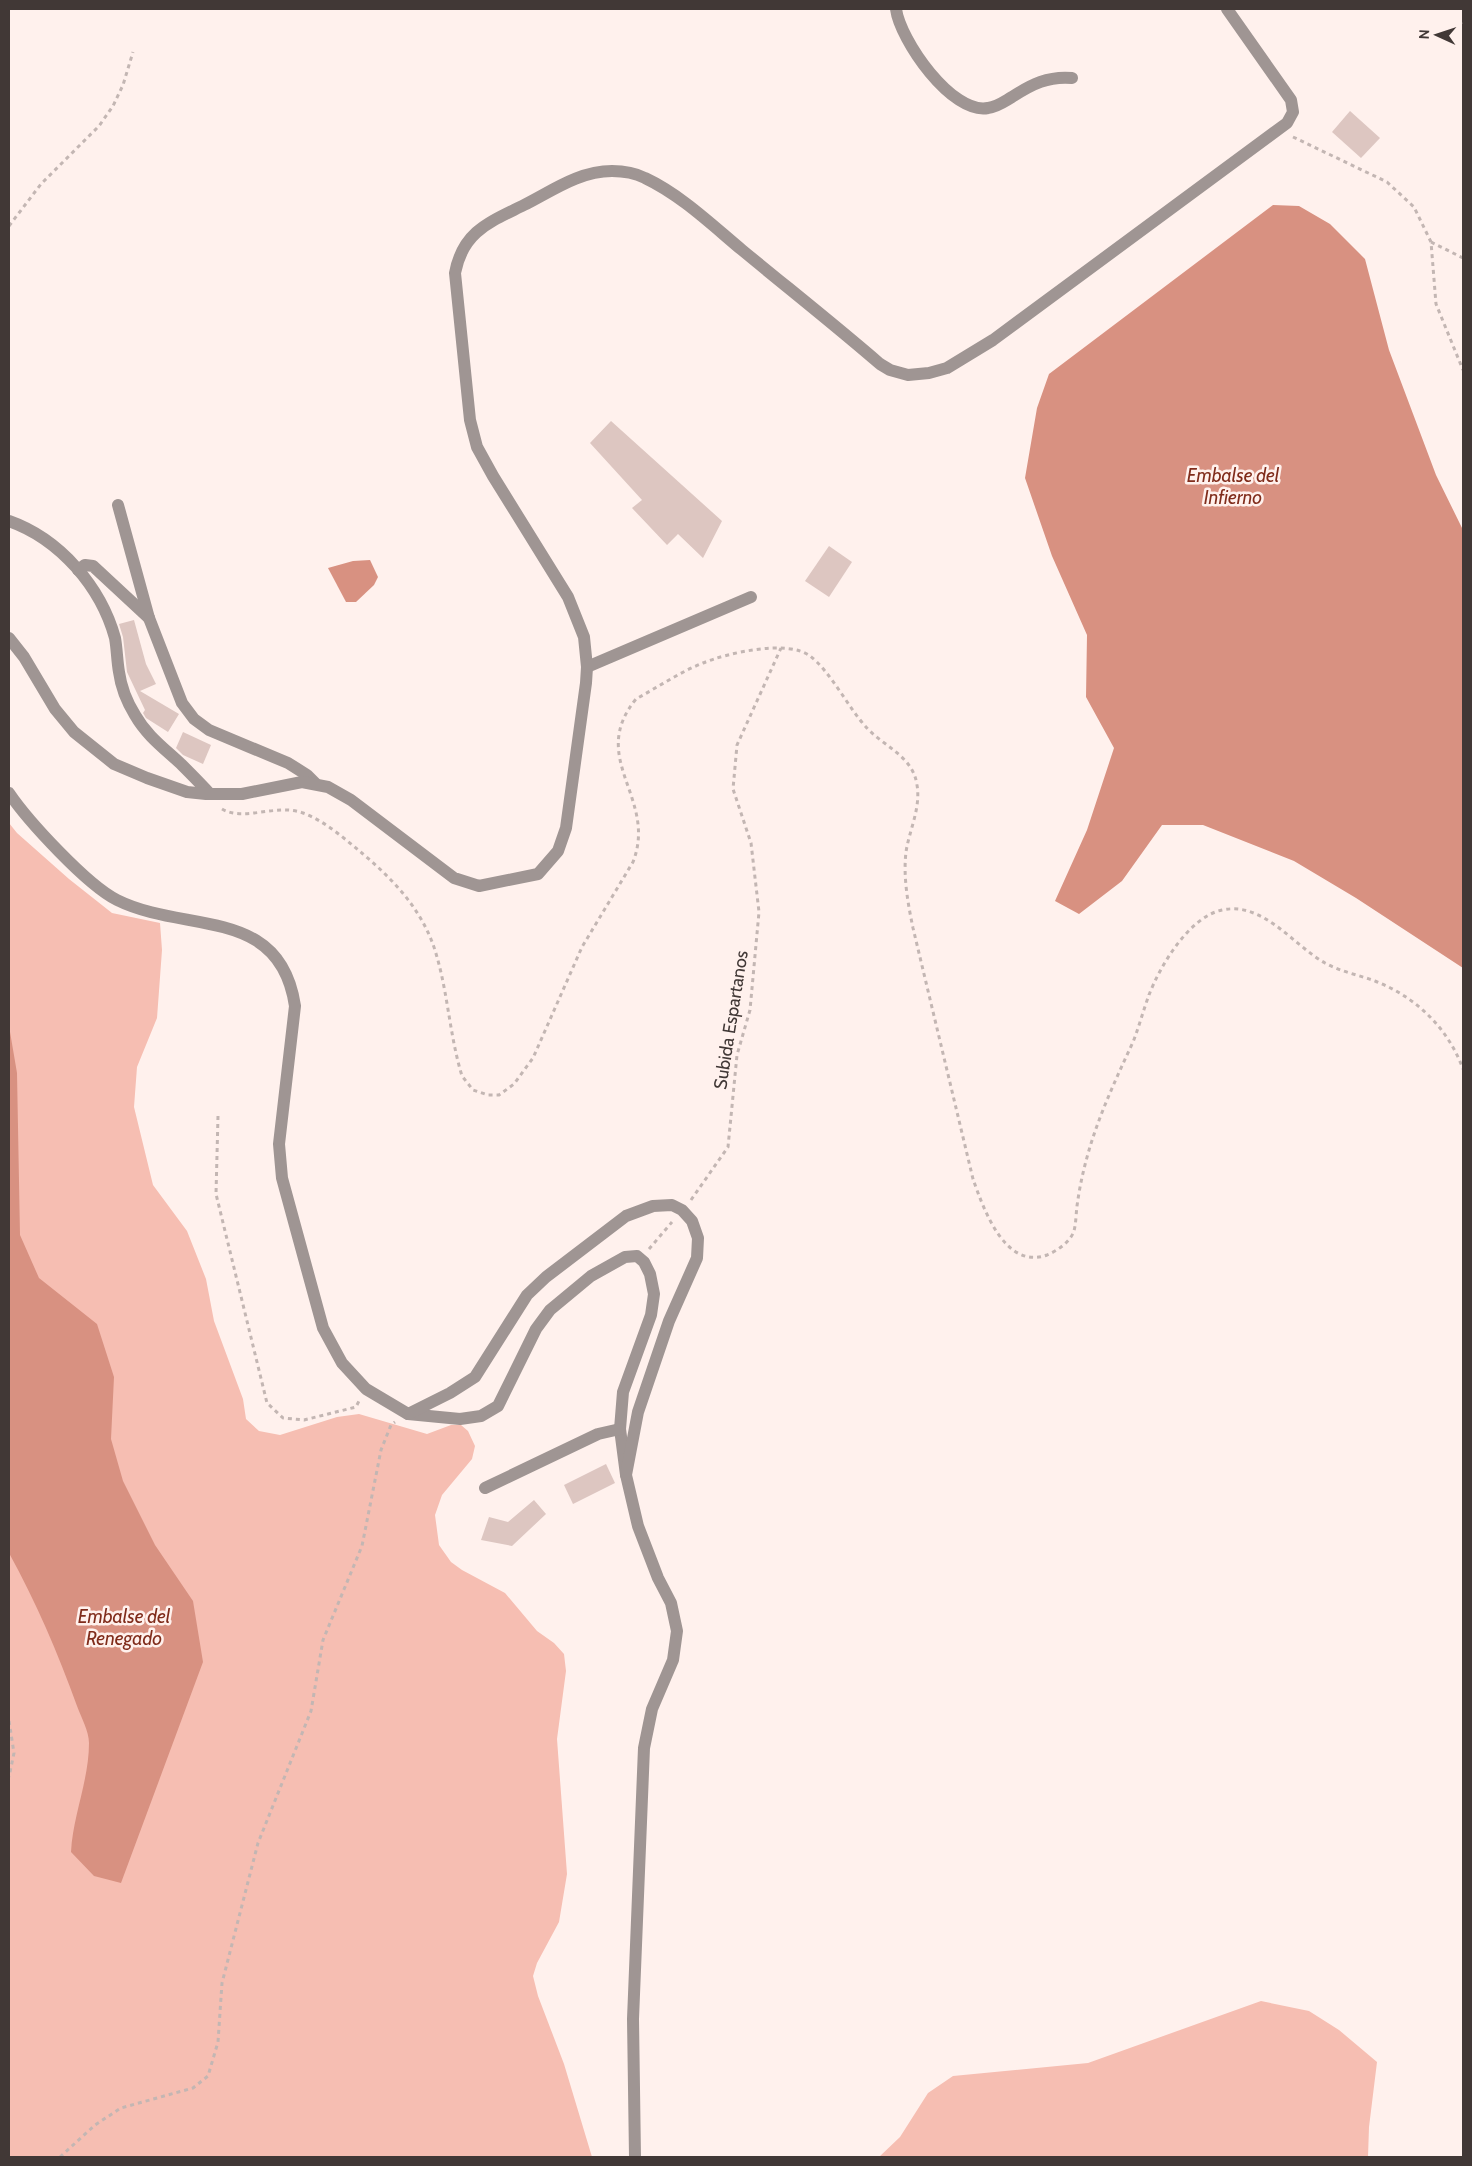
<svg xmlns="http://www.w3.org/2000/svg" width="1472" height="2166" viewBox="0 0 1472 2166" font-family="Cabin,sans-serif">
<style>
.green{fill:#f6beb2}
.water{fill:#d89181}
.building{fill:#ddc6c1}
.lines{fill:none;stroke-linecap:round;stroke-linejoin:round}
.path{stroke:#c3b6b3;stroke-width:3;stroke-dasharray:4 4;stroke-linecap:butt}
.minor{stroke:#9f9593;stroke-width:12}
.labels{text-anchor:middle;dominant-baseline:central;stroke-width:5;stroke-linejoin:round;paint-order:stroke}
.street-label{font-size:18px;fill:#413836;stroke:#fff1ed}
.water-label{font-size:19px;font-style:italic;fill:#802c1b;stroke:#fff1ed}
</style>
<rect width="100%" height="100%" fill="#fff1ed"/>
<g class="green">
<path d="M9,823L17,833L69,879L112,913L160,923L162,950L157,1018L137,1067L134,1107L153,1185L187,1231L206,1279L214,1321L243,1399L246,1419L259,1431L280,1435L337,1417L359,1414L427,1434L451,1425H461L468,1431L475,1446L472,1459L442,1495L435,1515L439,1545L451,1562L462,1570L505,1593L537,1631L554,1643L564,1654L566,1671L557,1739L567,1874L559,1922L537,1963L533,1976L538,1996L564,2064L592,2157H9Z"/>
<path d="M1261,2001L1309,2011L1339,2030L1377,2062L1369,2127L1368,2157H879L900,2137L928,2093L953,2076L1088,2063Z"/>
</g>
<g class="water">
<path d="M1273,205L1299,206L1330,224L1365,259L1389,350L1436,475L1463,530V968L1356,898L1294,861L1203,825H1162L1122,881L1079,914L1055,901L1087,830L1114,748L1086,697L1087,635L1052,556L1025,478L1037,408L1049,374Z"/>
<path d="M370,560L378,577L374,585L356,602H346L328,568L353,561Z"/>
<path d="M9,1026L17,1073L20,1235L39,1278L97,1324L114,1377L111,1439L123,1481L155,1545L193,1601L203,1662L121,1883L94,1876L71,1852C73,1815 89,1780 89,1743C89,1731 81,1717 77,1706C58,1653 36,1602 9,1553Z"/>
</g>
<g class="building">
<path d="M1350,111L1380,138L1361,158L1332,132Z"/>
<path d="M611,421L722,521L703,558L678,534L667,545L632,508L642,500L590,443Z"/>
<path d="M829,546L852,562L829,597L805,581Z"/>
<path d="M134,620L146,664L156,684L140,691L179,714L168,732L146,718L143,713L145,710L127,672L123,637L119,624Z"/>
<path d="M183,732L211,745L203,764L183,755L176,748Z"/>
<path d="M606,1464L615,1483L573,1504L564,1485Z"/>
<path d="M534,1500L546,1514L512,1546L481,1540L489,1517L508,1522Z"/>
</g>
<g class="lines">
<g class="path">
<path d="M1293,137L1387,182L1414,207L1431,242L1436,304L1463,370"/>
<path d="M9,226L41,184L99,126L113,106L123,85L133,52"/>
<path d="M1431,242L1463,258"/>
<path d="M222,809C244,822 277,803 303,813C325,821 345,839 363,854C396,882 425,913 437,957C448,995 450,1037 462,1076L473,1090L488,1095H499L514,1084L533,1058L582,947L633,862C658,798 587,759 636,699C658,687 680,672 703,663C727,653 788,639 810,656C830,671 848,707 866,727C884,747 913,756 917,785C921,808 909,831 906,852C903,877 908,904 913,928L973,1179C984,1210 1005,1270 1047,1255C1057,1251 1070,1242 1074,1231C1076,1223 1076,1214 1077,1206C1079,1191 1082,1176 1086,1161C1097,1119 1115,1081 1133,1042C1139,1027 1143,1011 1149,995C1160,966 1189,917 1222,910C1263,901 1293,945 1325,963C1341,972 1359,975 1375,981C1416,997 1448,1028 1463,1069"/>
<path d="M218,1116L216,1194L267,1403L283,1418L304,1420L356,1407L359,1401"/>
<path d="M691,1200L728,1147L737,1055L750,1010L759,912L751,843L733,789L737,745L781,648"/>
<path d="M649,1249L672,1222"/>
<path d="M9,1721L14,1753L9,1777"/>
<path d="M60,2157L95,2125L121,2108L193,2088L208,2076L218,2042L222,1983L258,1843L311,1711L323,1640L362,1546L381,1450L391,1425L395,1422"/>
</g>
<g class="minor">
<path d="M896,9C900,40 952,115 988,108C997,107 1005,101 1012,97C1032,84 1048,76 1072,78"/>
<path d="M118,505L149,618L182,703L194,719L209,730L288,763L307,775L315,783"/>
<path d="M9,521C60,539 101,587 115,638C117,649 117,661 119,672C121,687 127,702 135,715C147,736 164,748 181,764C191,774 201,784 210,794"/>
<path d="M78,570L85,565L93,566L149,618"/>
<path d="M9,638L24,657L55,709L74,732L114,764L147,778L187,792L206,794H242L302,782L328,787L351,800L454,878L479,886L538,874L558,851L566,828L586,683L587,667L584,637L568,597L493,476L477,447L470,420L455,273C463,231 490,222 524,205C552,191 579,171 612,171C622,171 635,173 645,178C681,195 712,225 742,250C788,288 835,325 880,364L890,370L908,375L929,373L947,368L993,340L1287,123L1293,112L1291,100L1227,9"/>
<path d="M587,667L751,597"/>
<path d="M9,793C28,821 87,885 117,900C185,934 280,905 295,1006L279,1144L282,1178L323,1328L342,1363L366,1389L408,1414L460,1419L481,1416L498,1406L536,1329L550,1310L591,1276L625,1257L637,1256L644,1262L650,1274L654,1294L651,1315L623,1392L620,1429L626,1475"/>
<path d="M408,1414L450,1393L475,1377L527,1295L546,1277L626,1216L653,1206L672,1205L682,1210L692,1221L698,1238L697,1258L669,1321L638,1412L626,1475L638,1526L658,1578L671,1603L677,1631L673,1660L652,1709L644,1748L633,2019L635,2157"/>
<path d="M485,1488L598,1434L620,1429"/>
</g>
</g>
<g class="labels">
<g class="street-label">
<text transform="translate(731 1020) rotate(-81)">Subida Espartanos</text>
</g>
<g class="water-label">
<text x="1233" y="475">Embalse del<tspan x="1233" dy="22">Infierno</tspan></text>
<text x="124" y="1616">Embalse del<tspan x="124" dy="22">Renegado</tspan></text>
</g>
</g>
<rect width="1472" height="2166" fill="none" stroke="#413836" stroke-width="20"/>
<g transform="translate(1437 35) rotate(273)" stroke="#fff1ed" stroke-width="4" paint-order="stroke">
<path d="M0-4L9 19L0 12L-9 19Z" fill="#413836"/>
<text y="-8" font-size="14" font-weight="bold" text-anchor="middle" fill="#413836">N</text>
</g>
</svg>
